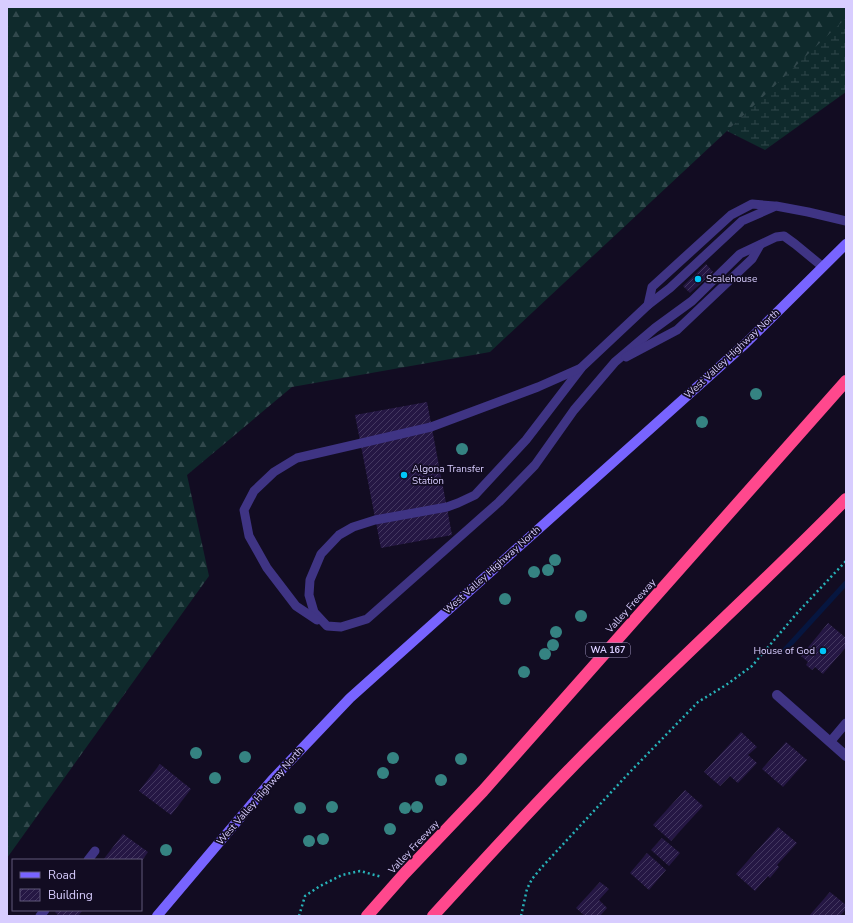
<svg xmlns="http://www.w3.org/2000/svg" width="853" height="923" viewBox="0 0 853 923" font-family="'Nunito Sans',sans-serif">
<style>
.forest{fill:url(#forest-firs)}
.wetland{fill:url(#wetland-marsh)}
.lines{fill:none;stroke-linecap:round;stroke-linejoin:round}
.stream{stroke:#061640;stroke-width:5}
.building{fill:url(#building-hatch)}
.path{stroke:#27b3b9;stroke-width:2.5;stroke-dasharray:2 3;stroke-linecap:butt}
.service{stroke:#3f3484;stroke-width:9}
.minor{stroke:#3f3484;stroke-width:10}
.secondary{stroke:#7864ff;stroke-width:10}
.motorway{stroke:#ff488d;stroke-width:12}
.tree{fill:#358382}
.poi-dot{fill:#00c6f8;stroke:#120c22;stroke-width:1.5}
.labels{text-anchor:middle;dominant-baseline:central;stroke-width:3.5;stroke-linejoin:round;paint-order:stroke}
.shield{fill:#120c22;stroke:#9d93bd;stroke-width:1}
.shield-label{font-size:9px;font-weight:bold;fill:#d8cdff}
.poi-label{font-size:10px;fill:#d8cdff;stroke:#120c22;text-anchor:start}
.street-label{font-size:10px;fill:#d8cdff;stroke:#120c22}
</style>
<defs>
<pattern id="forest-firs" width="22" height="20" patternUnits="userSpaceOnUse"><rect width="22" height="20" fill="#0f2a2c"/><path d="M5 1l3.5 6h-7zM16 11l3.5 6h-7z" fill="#31484c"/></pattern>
<pattern id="wetland-marsh" width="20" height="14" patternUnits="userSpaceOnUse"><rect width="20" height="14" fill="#0f2a2c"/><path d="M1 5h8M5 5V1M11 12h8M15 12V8" fill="none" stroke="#31484c"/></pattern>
<pattern id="building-hatch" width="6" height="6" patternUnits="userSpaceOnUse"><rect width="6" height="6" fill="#251744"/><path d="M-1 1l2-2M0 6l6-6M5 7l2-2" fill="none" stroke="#443860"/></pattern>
</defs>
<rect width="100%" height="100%" fill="#120c22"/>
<path class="forest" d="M7,7H846V20L490,352L292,387L187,475L209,576L7,858Z"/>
<path class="wetland" d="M846,18V92L765,150L727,131Z"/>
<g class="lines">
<path class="stream" d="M784,651L846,583"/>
</g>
<g class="building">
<path d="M706,264L713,272L690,293L683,286Z"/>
<path d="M427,402L452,535L381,548L355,415Z"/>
<path d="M828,623L846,638V647L823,674L815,667L812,670L806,665L808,662L801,656Z"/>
<path d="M741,732L757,747L748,755L757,763L738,783L730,776L720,786L704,772Z"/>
<path d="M786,742L807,760L783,787L762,769Z"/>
<path d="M160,764L191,789L171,815L139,791Z"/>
<path d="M685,790L703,806L671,841L653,825Z"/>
<path d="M778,827L797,843L777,865L779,867L770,878L768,876L755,891L736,874Z"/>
<path d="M123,834L148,852L141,862V860H103Z"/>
<path d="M662,838L680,853L669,866L651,850Z"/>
<path d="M647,853L666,870L649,890L630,873Z"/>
<path d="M600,882L609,889L599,900L607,908L600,916H585L576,908Z"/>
<path d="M830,892L846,905V909L840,916H809Z"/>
<path d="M57,910H83L78,916H59L55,912Z"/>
</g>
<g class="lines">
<g class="path">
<path d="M299,916L305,896L320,886L342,875L360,871L382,877"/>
<path d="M521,916L527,889L532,879L542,867L628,774L698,702L726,685L752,666L798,612L846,561"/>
</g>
<g class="service">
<path d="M823,267L795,244L784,236L776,237L740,254L692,301L655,328L615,362L574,410L535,465L499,502L367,619L341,627L327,626L314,612L309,595L310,580L321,554L339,535L353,527L375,520L447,507L458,503L475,495L526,440L582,367L648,305L670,288L742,221L776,206L808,212L846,221"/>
<path d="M648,305L652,287L731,215L752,204L774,206"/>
<path d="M626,357L677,330L752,259L760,245"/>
<path d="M317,620L296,606L267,568L249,536L244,510L254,491L274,472L297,458L431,427L538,387L581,368"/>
<path d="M830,742L846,723"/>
<path d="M88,860L95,851"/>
<path d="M40,916L45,910"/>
</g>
<path class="minor" d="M777,695L846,756"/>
<path class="secondary" d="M157,916L272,780L350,698L745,344L846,244"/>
<g class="motorway">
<path d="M367,916L405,873L483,791L846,381"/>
<path d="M433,916C478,867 523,817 569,770C659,677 756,591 846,499"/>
</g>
</g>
<g class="tree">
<circle cx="756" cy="394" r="6"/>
<circle cx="702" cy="422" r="6"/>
<circle cx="462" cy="449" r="6"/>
<circle cx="555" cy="560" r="6"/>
<circle cx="548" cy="570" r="6"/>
<circle cx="534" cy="572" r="6"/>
<circle cx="505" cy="599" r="6"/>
<circle cx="581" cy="616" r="6"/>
<circle cx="556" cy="632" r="6"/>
<circle cx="553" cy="645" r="6"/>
<circle cx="545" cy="654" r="6"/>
<circle cx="524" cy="672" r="6"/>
<circle cx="196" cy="753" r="6"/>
<circle cx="245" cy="757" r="6"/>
<circle cx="393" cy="758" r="6"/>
<circle cx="461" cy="759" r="6"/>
<circle cx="383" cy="773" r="6"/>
<circle cx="215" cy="778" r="6"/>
<circle cx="441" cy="780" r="6"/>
<circle cx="332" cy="807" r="6"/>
<circle cx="417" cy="807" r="6"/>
<circle cx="300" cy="808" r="6"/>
<circle cx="405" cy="808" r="6"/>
<circle cx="390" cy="829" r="6"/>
<circle cx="323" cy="839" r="6"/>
<circle cx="309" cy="841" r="6"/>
<circle cx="166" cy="850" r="6"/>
</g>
<g class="poi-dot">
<circle cx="698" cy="279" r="4"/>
<circle cx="404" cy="475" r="4"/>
<circle cx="823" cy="651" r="4"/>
</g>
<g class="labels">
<rect class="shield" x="586" y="643" width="44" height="14" rx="3"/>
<g class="shield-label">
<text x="608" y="650">WA 167</text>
</g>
<g class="poi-label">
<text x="706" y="279">Scalehouse</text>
<text x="412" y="469">Algona Transfer<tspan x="412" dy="12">Station</tspan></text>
<text x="815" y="651" text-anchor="end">House of God</text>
</g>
<g class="street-label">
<text transform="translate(732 354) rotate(-43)">West Valley Highway North</text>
<text transform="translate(492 570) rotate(-42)">West Valley Highway North</text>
<text transform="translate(631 606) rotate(-48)">Valley Freeway</text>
<text transform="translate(260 796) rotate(-49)">West Valley Highway North</text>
<text transform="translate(414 847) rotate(-47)">Valley Freeway</text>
</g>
</g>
<rect width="853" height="923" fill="none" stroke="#d8cdff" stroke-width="16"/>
<rect x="12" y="859" width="130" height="52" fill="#120c22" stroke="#61597a"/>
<rect x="20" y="872" width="20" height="6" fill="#7864ff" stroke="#61597a"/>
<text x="48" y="879" font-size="12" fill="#d8cdff">Road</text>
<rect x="20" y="889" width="20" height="12" fill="url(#building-hatch)" stroke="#61597a"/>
<text x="48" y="899" font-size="12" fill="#d8cdff">Building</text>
</svg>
